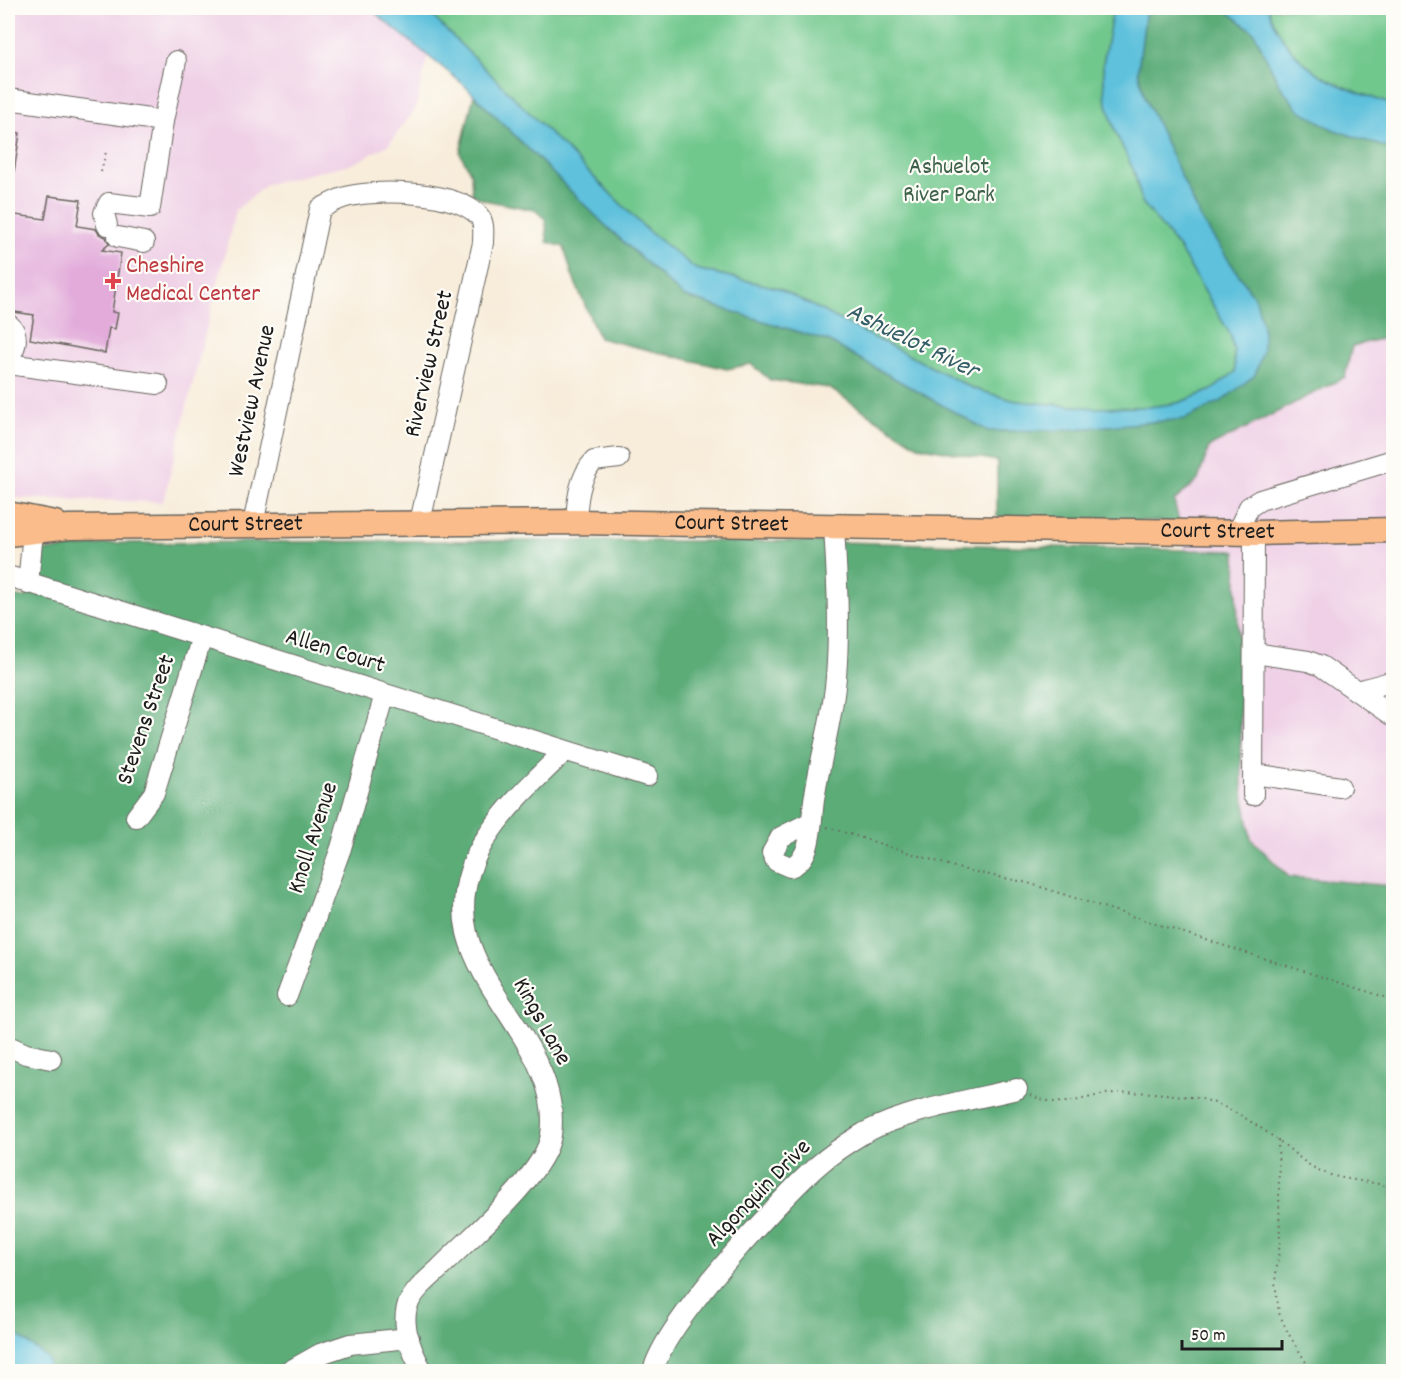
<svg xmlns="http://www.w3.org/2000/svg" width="1401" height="1379" viewBox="0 0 1401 1379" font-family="Dekko,sans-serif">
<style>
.built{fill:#efd0e6}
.green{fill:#71c88d;stroke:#467254;stroke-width:1.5}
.forest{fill:#5cac78;stroke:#3c644a;stroke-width:1.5}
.water{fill:#5ec1dc;stroke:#3d6e7c;stroke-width:1.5}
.building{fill:#e2abda}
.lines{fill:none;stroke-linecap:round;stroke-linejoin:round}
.minor-casing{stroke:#69655f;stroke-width:22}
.major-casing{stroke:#69655f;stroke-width:27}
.path{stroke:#69655f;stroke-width:2;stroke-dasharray:1.5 4.5;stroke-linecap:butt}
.minor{stroke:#fff;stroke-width:20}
.major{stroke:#f9bc8a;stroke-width:24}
.health-dot{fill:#e0444e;stroke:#fdfcf7;stroke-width:2}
.labels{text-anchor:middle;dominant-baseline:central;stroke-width:4.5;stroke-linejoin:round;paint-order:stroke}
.park-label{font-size:24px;fill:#3e6149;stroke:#fdfcf7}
.health-label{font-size:24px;fill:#be3a42;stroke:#fdfcf7;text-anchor:start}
.street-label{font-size:24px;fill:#1c1c1c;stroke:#fdfcf7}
.water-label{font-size:26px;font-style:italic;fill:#365e69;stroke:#fdfcf7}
</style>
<rect width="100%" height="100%" fill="#fdfcf7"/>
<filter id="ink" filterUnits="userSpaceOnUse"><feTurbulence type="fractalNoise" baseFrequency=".0167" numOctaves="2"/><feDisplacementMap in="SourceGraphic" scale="12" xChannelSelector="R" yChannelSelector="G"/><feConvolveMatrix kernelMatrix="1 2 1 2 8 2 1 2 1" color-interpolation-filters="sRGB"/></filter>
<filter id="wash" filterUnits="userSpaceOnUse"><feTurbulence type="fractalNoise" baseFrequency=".008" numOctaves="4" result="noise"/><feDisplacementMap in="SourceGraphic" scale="24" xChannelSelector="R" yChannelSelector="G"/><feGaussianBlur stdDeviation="1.35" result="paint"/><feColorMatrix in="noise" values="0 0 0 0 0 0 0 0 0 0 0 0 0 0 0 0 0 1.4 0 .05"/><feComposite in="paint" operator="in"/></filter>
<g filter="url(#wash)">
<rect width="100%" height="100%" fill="#f8eddb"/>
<g class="built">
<path d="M8,8H369L428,55L415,110L388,145L355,163L267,184L236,210L163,502L8,498Z"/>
<path d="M1393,336V886L1289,877L1251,839L1242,785L1236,552L1185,551L1174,501L1198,480L1209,447L1345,377L1352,346Z"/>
</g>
<g class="green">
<path d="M424,8H1114L1103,64L1105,97L1115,131L1134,171L1142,202L1179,248L1230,334L1234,351L1235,372L1212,390L1178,403L1149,407L1095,408L1016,401L974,389L778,288L696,269L648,231Z"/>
<path d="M1268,8H1393V105C1335,85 1290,71 1268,8Z"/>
</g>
<g class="forest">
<path d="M1146,8H1223L1254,32L1279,84L1332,129L1393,150V336L1352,346L1345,377L1209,447L1198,480L1174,501L1179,522L997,517V461L918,446L829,388L770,380L751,364L727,369L599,338L572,275L564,247L547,242L546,220L535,210L484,200L472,194L471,174L460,153L474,95L605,225L683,296L828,341L988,431L1064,430L1185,419L1255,375L1256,300L1202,221L1145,98L1138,71Z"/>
<path d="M415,541H793L1236,551L1242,785L1251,839L1289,877L1393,886V1371L8,1372V597H26L41,571L43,551L113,543Z"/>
</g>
<g class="water">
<path d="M369,8H424L648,231L696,269L778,288L974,389L1016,401L1095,408L1149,407L1178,403L1212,390L1235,372L1234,351L1230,334L1179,248L1142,202L1134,171L1115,131L1105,97L1103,64L1113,9L1146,8L1138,71L1145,98L1202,221L1256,300L1263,326V350L1255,375L1222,401L1185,419L1064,430L988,431L828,341L683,296L605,225L463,84Z"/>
<path d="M1223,8H1268C1290,71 1335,85 1393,105V150L1332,129L1298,109L1279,84L1254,32Z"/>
<path d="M8,1328L47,1358L50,1371H8Z"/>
</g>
<g id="blocks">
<g class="building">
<path d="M8,131L20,133L14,172H8Z"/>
<path d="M49,196L81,200L77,226L96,229L99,234L106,237L109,244L102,250L121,253L112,312L118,313L115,329L109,328L105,353L30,339L34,315L8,311V214L45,219Z"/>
</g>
</g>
</g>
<g filter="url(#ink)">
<use href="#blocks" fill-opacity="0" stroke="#69655f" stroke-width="1.5"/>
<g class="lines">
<defs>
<g id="minor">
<path d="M8,99L163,121"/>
<path d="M107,225L104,213L109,203L150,208L163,121L176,61"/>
<path d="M118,237L144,242"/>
<path d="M8,324C20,333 17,348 8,358"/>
<path d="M8,364L158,384"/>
<path d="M576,522C577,501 579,477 594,461L619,458"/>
<path d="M253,524L320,209C329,204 339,198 350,196C380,189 457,191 479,216C485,223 483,234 483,243L420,522"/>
<path d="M1237,532L1249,507L1260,500L1393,460L1394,463"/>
<path d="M8,576L647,776"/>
<path d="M28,584L33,532"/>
<path d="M1254,653L1308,661L1321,666L1394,717"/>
<path d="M1357,691L1394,681"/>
<path d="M1254,774L1340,787"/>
<path d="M1253,795L1254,533"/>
<path d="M136,817L154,793L202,637"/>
<path d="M809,823L781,837L772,853L776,861L790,867C815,858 810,818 815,794C821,755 833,717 836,677C840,627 837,577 834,527"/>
<path d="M287,996L341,848L385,694"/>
<path d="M8,1046L26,1054L51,1059"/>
<path d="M288,1372L320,1354L350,1344L409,1338"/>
<path d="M423,1372C413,1354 401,1329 407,1307C412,1292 428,1279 439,1269C468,1239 545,1175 551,1135C556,1099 541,1066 523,1037C503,1004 476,970 467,933C449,855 516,799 565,751"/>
<path d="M653,1372C662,1326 778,1201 816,1167C831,1154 847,1143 864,1133C911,1109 966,1101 1017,1089"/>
</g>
<g id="major">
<path d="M8,514L55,523"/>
<path id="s1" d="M8,534L69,527L576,522L1254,533L1394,530"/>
</g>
</defs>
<use href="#minor" class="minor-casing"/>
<use href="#major" class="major-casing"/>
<g class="path">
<path d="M101,172L106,152"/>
<path d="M827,827L961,869L1028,883L1394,1000"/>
<path d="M1030,1095C1068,1111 1079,1096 1115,1093C1142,1091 1170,1094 1197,1098C1225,1103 1255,1124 1278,1140C1293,1151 1305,1165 1323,1172C1345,1182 1371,1179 1394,1189"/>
<path d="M1278,1140L1280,1242L1275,1282L1279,1313L1288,1333L1312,1372"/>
</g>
<use href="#minor" class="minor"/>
<use href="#major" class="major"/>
</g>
</g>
<path class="health-dot" d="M110 272h6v6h6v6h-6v6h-6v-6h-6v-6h6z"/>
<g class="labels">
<g class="park-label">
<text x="949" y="168">Ashuelot<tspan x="949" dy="28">River Park</tspan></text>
</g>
<g class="health-label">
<text x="126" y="267">Cheshire<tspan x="126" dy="28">Medical Center</tspan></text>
</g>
<g class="street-label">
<text transform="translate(430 364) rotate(-77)">Riverview Street</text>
<text transform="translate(253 401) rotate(-78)">Westview Avenue</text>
<text stroke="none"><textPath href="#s1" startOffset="238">Court Street</textPath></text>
<text stroke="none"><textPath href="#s1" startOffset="724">Court Street</textPath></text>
<text stroke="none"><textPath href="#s1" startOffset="1210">Court Street</textPath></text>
<text transform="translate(335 652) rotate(17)">Allen Court</text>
<text transform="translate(147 720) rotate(-71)">Stevens Street</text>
<text transform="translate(314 838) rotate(-72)">Knoll Avenue</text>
<text transform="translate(541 1022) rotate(61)">Kings Lane</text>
<text transform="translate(759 1194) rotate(-46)">Algonquin Drive</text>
</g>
<g class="water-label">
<text transform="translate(912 342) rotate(26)">Ashuelot River</text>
</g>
</g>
<rect width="1401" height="1379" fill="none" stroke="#fdfcf7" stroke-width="30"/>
<path d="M1182 1340v9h100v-9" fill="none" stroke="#1c1c1c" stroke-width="3"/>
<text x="1191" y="1340" font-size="18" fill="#1c1c1c" stroke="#fdfcf7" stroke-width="4.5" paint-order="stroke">50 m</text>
</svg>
